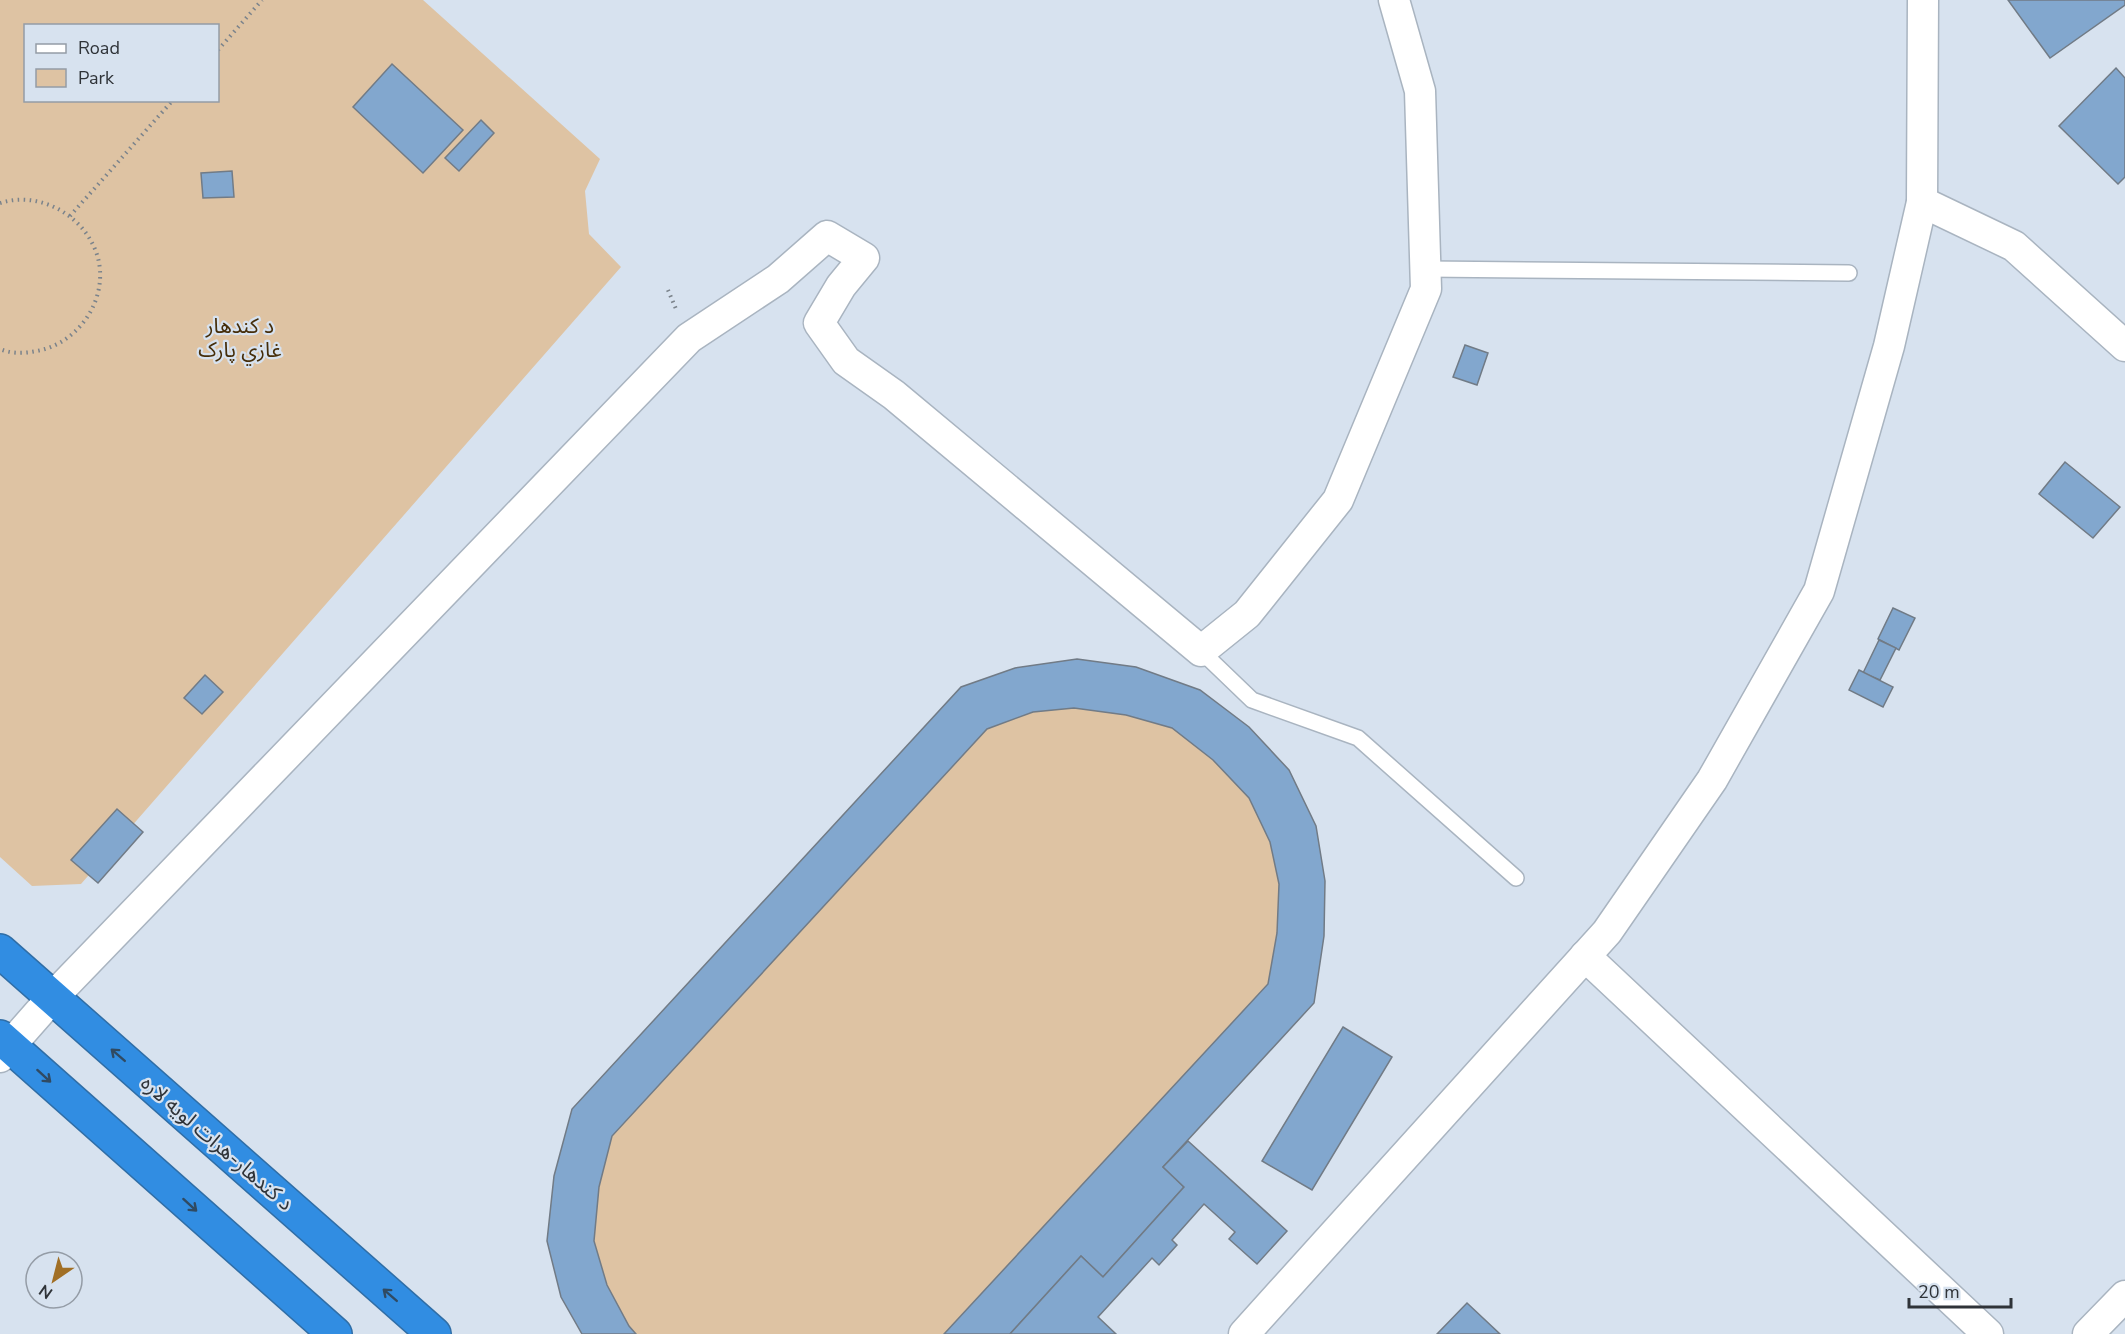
<svg xmlns="http://www.w3.org/2000/svg" width="2125" height="1334" viewBox="0 0 2125 1334" font-family="'Nunito Sans','Noto Sans Arabic',sans-serif">
<style>
.green{fill:#dec3a3;fill-rule:evenodd}
.building{fill:#82a7ce;stroke:#717b86;stroke-width:1.5}
.lines{fill:none;stroke-linecap:round;stroke-linejoin:round}
.lane-casing{stroke:#a9b4c0;stroke-width:18}
.street-casing{stroke:#a9b4c0;stroke-width:33}
.highway-casing{stroke:#306ea6;stroke-width:36}
.path{stroke:#7b838b;stroke-width:4;stroke-dasharray:1.5 4.5;stroke-linecap:butt}
.lane{stroke:#fff;stroke-width:15}
.street{stroke:#fff;stroke-width:30}
.highway{stroke:#318de2;stroke-width:33}
.oneway{stroke:#304a62}
.labels{text-anchor:middle;dominant-baseline:central;stroke-width:4.5;stroke-linejoin:round;paint-order:stroke}
.park-label{font-size:21px;fill:#452d09;stroke:#d7e2ef}
.street-label{font-size:21px;fill:#2f3338;stroke:#d7e2ef}
</style>
<rect width="100%" height="100%" fill="#d7e2ef"/>
<g class="green">
<path d="M0,0H423L600,159L585,191L589,234L621,267L81,884L32,886L0,857ZM26,26H218V100H26Z"/>
<path d="M1077,659L1136,667L1200,690L1249,727L1289,770L1316,826L1325,881L1324,936L1314,1003L1010,1334H582L561,1297L547,1241L554,1176L572,1109L961,687L1015,668Z"/>
</g>
<g class="building">
<path d="M2008,0H2125V5L2050,58Z"/>
<path d="M392,64L463,130L423,173L353,107Z"/>
<path d="M2116,68L2125,78V177L2118,184L2059,126Z"/>
<path d="M481,120L494,133L459,171L445,158Z"/>
<path d="M232,171L234,197L203,198L201,173Z"/>
<path d="M1465,345L1488,353L1477,385L1453,377Z"/>
<path d="M2065,462L2120,507L2093,538L2039,494Z"/>
<path d="M1893,608L1915,618L1899,650L1878,639Z"/>
<path d="M1879,640L1896,648L1880,680L1863,673Z"/>
<path d="M1077,659L1136,667L1200,690L1249,727L1289,770L1316,826L1325,881L1324,936L1314,1003L1163,1167L1184,1187L1103,1277L1081,1256L1010,1334H944L1268,984L1277,933L1279,884L1270,842L1249,798L1213,760L1172,728L1126,715L1074,708L1033,712L987,729L612,1136L599,1187L594,1241L607,1285L629,1326L636,1334H582L561,1297L547,1241L554,1176L572,1109L961,687L1015,668Z"/>
<path d="M1859,670L1893,687L1883,707L1849,690Z"/>
<path d="M205,675L223,692L202,714L184,698Z"/>
<path d="M117,809L143,832L98,883L71,860Z"/>
<path d="M1343,1027L1392,1057L1312,1190L1262,1161Z"/>
<path d="M1188,1141L1287,1231L1257,1264L1229,1239L1235,1232L1204,1204L1172,1240L1177,1245L1159,1265L1152,1258L1098,1317L1116,1334H1010L1081,1256L1103,1277L1184,1187L1163,1167Z"/>
<path d="M1467,1303L1500,1334H1437Z"/>
</g>
<g class="lines">
<defs>
<g id="lane">
<path d="M1426,269L1849,273"/>
<path d="M1201,651L1252,700L1358,738L1516,878"/>
</g>
<g id="street">
<path d="M1922,202L2014,246L2125,346"/>
<path d="M1585,956L1988,1334"/>
<path d="M0,1057L52,998L689,338L778,279L827,236L864,258L841,286L819,323L846,361L894,395L1201,651L1247,614L1338,500L1426,289L1420,91L1394,0"/>
<path d="M1244,1334L1607,932L1712,780L1819,591L1889,346L1922,202L1923,0"/>
<path d="M2088,1334L2125,1296"/>
</g>
<g id="highway">
<path d="M0,951L434,1334"/>
<path d="M0,1037L335,1334"/>
</g>
</defs>
<use href="#lane" class="lane-casing"/>
<use href="#street" class="street-casing"/>
<use href="#highway" class="highway-casing"/>
<g class="path">
<path d="M218,50L262,0"/>
<path d="M0,203C41,190 87,217 98,258C108,297 82,338 45,349C31,353 14,355 0,349"/>
<path d="M70,216L173,100"/>
<path d="M668,290L676,309"/>
</g>
<use href="#lane" class="lane"/>
<use href="#street" class="street"/>
<use href="#highway" class="highway"/>
</g>
<defs><path id="oneway-shaft" d="M-6 0H5M1.5-3L5.5 0L1.5 3" fill="none" stroke-width="1.6" stroke-linecap="round" stroke-linejoin="round" transform="scale(1.5)"/></defs>
<g class="oneway">
<use href="#oneway-shaft" transform="translate(118 1055) rotate(-139)"/>
<use href="#oneway-shaft" transform="translate(44 1076) rotate(42)"/>
<use href="#oneway-shaft" transform="translate(190 1205) rotate(42)"/>
<use href="#oneway-shaft" transform="translate(390 1295) rotate(-139)"/>
</g>
<g class="labels">
<g class="park-label">
<text x="240" y="326">د کندهار<tspan x="240" dy="24">غازي پارک</tspan></text>
</g>
<g class="street-label">
<text transform="translate(217 1143) rotate(41)">د کندهار-هرات لويه لاره</text>
</g>
</g>
<rect x="24" y="24" width="195" height="78" fill="#d7e2ef" stroke="#949ca6" stroke-width="1.5"/>
<rect x="36" y="44" width="30" height="9" fill="#ffffff" stroke="#949ca6" stroke-width="1.5"/>
<text x="78" y="54" font-size="18" fill="#2f3338">Road</text>
<rect x="36" y="69" width="30" height="18" fill="#dec3a3" stroke="#949ca6" stroke-width="1.5"/>
<text x="78" y="84" font-size="18" fill="#2f3338">Park</text>
<g transform="translate(54 1280) rotate(215)"><circle r="28" fill="#d7e2ef" stroke="#949ca6" stroke-width="1.5"/>
<path d="M0-4.5L10 22L0 15L-10 22Z" fill="#a16f25"/>
<text y="-9" font-size="16" font-weight="bold" text-anchor="middle" fill="#2f3338">N</text>
</g>
<path d="M1909 1298v9h102v-9" fill="none" stroke="#2f3338" stroke-width="3"/>
<text x="1918" y="1298" font-size="18" fill="#2f3338" stroke="#d7e2ef" stroke-width="4.5" paint-order="stroke">20 m</text>
</svg>
